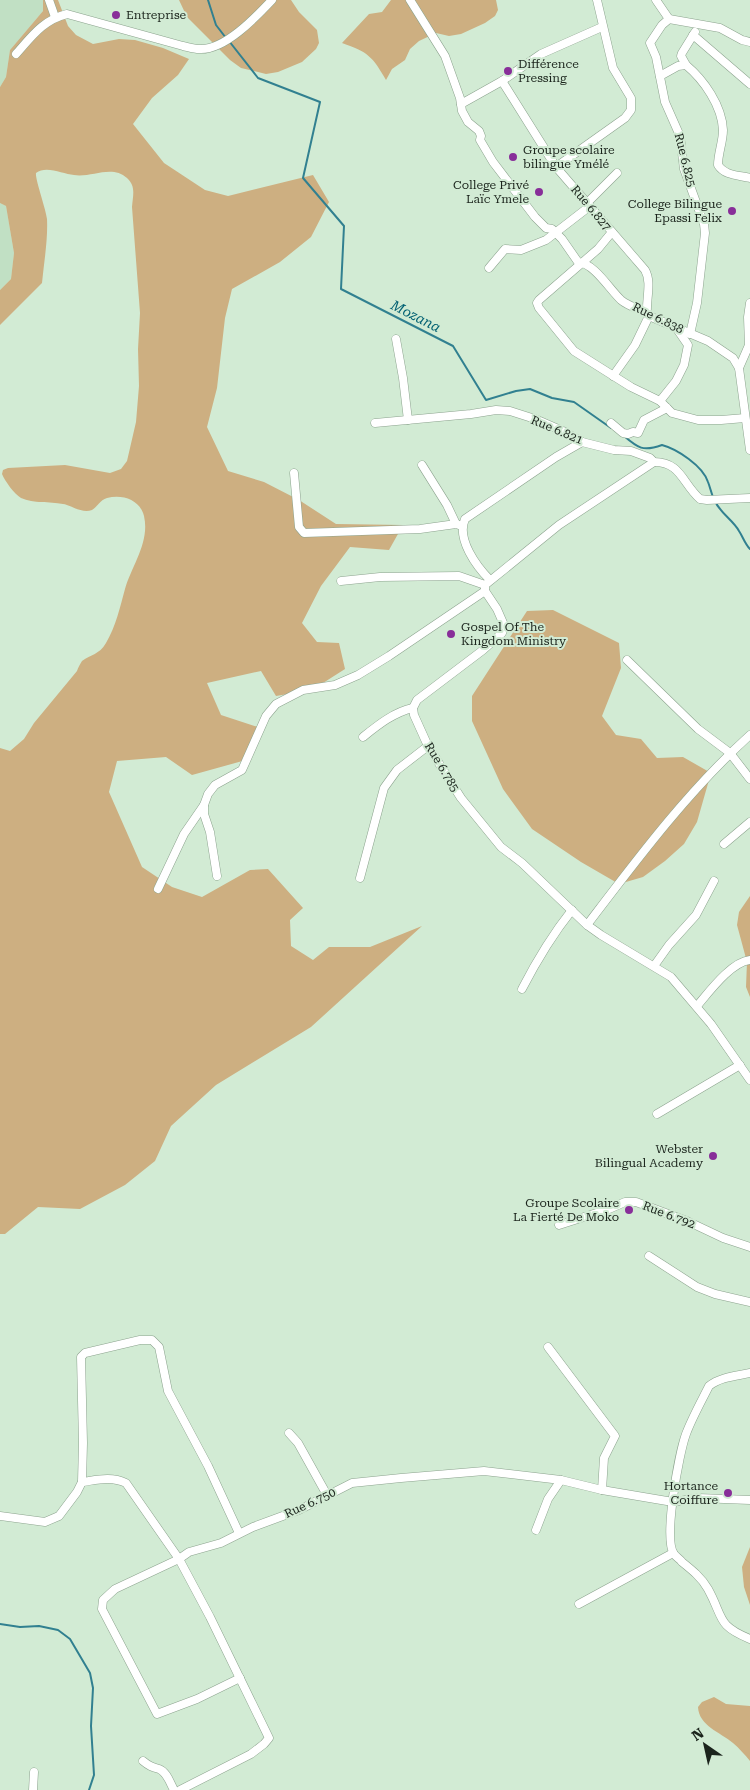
<svg xmlns="http://www.w3.org/2000/svg" width="750" height="1790" viewBox="0 0 750 1790" font-family="'Roboto Serif',serif">
<style>
.built{fill:#c1e0c4}
.green{fill:#cdaf81}
.lines{fill:none;stroke-linecap:round;stroke-linejoin:round}
.stream{stroke:#318090;stroke-width:2}
.street-casing{stroke:#8ca38e;stroke-width:9}
.street{stroke:#fff;stroke-width:8}
.poi-dot{fill:#882e99;stroke:#d2ebd4;stroke-width:2}
.labels{text-anchor:middle;dominant-baseline:central;stroke-width:4;stroke-linejoin:round;paint-order:stroke}
.poi-label{font-size:12px;fill:#1b241c;stroke:#d2ebd4;text-anchor:end}
.street-label{font-size:12px;fill:#1b241c;stroke:#d2ebd4}
.water-label{font-size:14px;font-style:italic;fill:#036173;stroke:#d2ebd4}
</style>
<rect width="100%" height="100%" fill="#d2ebd4"/>
<g class="built">
<path d="M0,0H43V11L10,50L6,77L0,87Z"/>
<path d="M0,203L6,206L14,253L11,279L0,290Z"/>
</g>
<g class="green">
<path d="M43,0H58L68,26L76,35L93,44L119,39L135,40L163,48L189,59L178,75L152,98L133,124L164,163L205,190L228,196L313,175L329,202L311,237L280,262L232,289L225,318L217,388L207,427L228,471L264,482L299,500L336,524L403,525L389,550L350,547L321,586L302,623L317,642L339,643L345,669L312,690L276,696L261,671L207,683L221,715L264,729L246,760L192,775L166,757L117,761L109,792L142,867L172,887L202,897L250,870L268,869L303,908L290,920L291,946L313,960L329,947H370L422,926L311,1027L216,1085L171,1126L155,1161L125,1185L80,1209L38,1207L5,1234H0V748L10,751L24,739L34,723L77,671C78,668 80,664 82,661C91,654 99,655 106,643C116,626 120,607 125,589C132,565 150,542 144,516C140,500 123,494 107,498C100,500 97,507 92,510C82,514 71,505 63,504C49,501 34,504 21,498C14,494 5,481 2,474L3,470L8,468L65,465L110,473L121,469L127,461L136,422L139,386L138,349L140,313L132,207C133,195 136,186 127,178C112,164 91,178 74,175C63,174 46,165 36,173C35,179 46,209 47,219C48,240 44,262 42,283L0,325V290L11,279L14,253L6,206L0,203V87L6,77L10,50L43,11Z"/>
<path d="M179,0H291L299,12L317,30L319,43L316,49L302,62L278,72L266,74L241,68L230,60L187,17Z"/>
<path d="M391,0H496L498,10L495,16L485,23L461,34L449,36L436,33L419,41L410,49L405,60L392,69L386,80C372,56 368,52 342,43L369,14L382,12Z"/>
<path d="M553,610L619,643L621,668L602,716L616,735L641,739L657,758L683,757L711,773L697,822L684,844L665,861L643,877L619,884L581,862L532,829L503,789L472,721V696L527,611Z"/>
<path d="M750,896V997L746,987L747,962L737,925L739,912Z"/>
<path d="M750,1547V1605L744,1587L742,1567Z"/>
<path d="M714,1697L726,1704L750,1706V1761C745,1755 739,1748 733,1743C720,1732 699,1726 698,1707L702,1702Z"/>
</g>
<g class="lines">
<g class="stream">
<path d="M208,0L216,25L226,38"/>
<path d="M229,41L258,78L320,102L303,178L344,226L341,289L453,346L486,400L516,391L530,389L552,398L574,402L611,428"/>
<path d="M624,436C638,448 643,452 662,445C677,449 703,466 708,482C710,487 711,492 713,497"/>
<path d="M715,501C720,513 733,520 739,531C743,537 745,544 750,549"/>
<path d="M0,1624L20,1627L39,1626L58,1630L70,1639L90,1673L93,1688L91,1726L94,1775L89,1790"/>
</g>
<defs>
<g id="street">
<path d="M49,0L55,17"/>
<path d="M410,0L445,56L460,98L462,111L468,122L479,131L481,136L480,140L493,162L535,217L546,228L552,229L562,239L578,262C594,263 610,290 621,300C628,306 639,309 647,313L649,316L708,341L733,358L739,368L750,450"/>
<path d="M656,0L669,19L662,25L650,43L656,57L665,102L680,136L684,169L704,224L705,233L697,303L690,334"/>
<path d="M669,19L720,28L742,40L750,42"/>
<path d="M693,35L750,84"/>
<path d="M16,54C32,36 43,20 67,14L183,46C188,47 194,49 199,49C224,51 256,17 272,0"/>
<path d="M686,65L681,56L682,53L695,32"/>
<path d="M660,76L678,66L686,65C704,80 722,106 723,130C723,142 718,153 718,165C725,176 739,175 750,178"/>
<path d="M502,81L556,167L645,270C652,282 646,299 647,313"/>
<path d="M461,104L502,81L541,54L602,27"/>
<path d="M556,167L625,118L631,110V98L613,68L597,0"/>
<path d="M587,203L617,173"/>
<path d="M612,232L598,249L539,300L537,303L539,308L574,351L631,387L660,401"/>
<path d="M489,268L505,249L521,250L546,240L590,206"/>
<path d="M677,329L688,345L684,365L676,381L660,401L672,413L698,420H721L745,418"/>
<path d="M396,339L403,378L408,420"/>
<path d="M739,368L749,345L748,317L750,303"/>
<path d="M613,376L635,345L649,316"/>
<path d="M375,423L471,414L496,410L510,411L535,419L565,432L582,442L614,450L631,451L650,458L654,462C681,462 682,483 700,499L707,500L750,498"/>
<path d="M611,423L623,433L628,434L633,432L638,433L644,420L667,408"/>
<path d="M654,462L559,525L485,585V591L497,609L504,625L502,633L483,650L417,700L413,708L414,715L428,746L461,798L501,847L522,863L587,925L601,935L671,977L711,1024L750,1080"/>
<path d="M422,465L447,505L456,524"/>
<path d="M294,473L299,527L304,533L420,529L456,524L462,526"/>
<path d="M490,580C477,567 456,539 465,519L556,457L582,442"/>
<path d="M341,581L380,577L459,576L485,585"/>
<path d="M627,660L698,729L730,753L750,779"/>
<path d="M363,737C378,725 394,712 413,708"/>
<path d="M724,844L750,822"/>
<path d="M217,876L210,832L204,814V805L208,794L215,785L242,770L266,716L276,704L303,690L335,685L358,675L389,656L485,591"/>
<path d="M360,878L384,788L397,770L428,746"/>
<path d="M158,889L184,834L204,805"/>
<path d="M587,925C638,858 688,791 750,735"/>
<path d="M654,966L669,945L696,915L714,881"/>
<path d="M522,989C537,960 552,935 572,910"/>
<path d="M697,1006C709,992 731,962 750,960"/>
<path d="M657,1114L740,1065"/>
<path d="M559,1225L609,1209L625,1202H636L687,1221L723,1238L750,1247"/>
<path d="M649,1256L697,1287L715,1294L750,1302"/>
<path d="M548,1347L615,1436L604,1458L602,1490"/>
<path d="M750,1373C736,1376 720,1377 709,1386C701,1402 692,1418 686,1434C679,1453 663,1539 674,1554C676,1557 680,1559 682,1562C692,1570 702,1578 708,1589C724,1618 716,1625 750,1639"/>
<path d="M289,1433L298,1443L327,1495"/>
<path d="M82,1482C97,1480 111,1476 126,1483L179,1559L115,1589L103,1600L102,1609L157,1714L197,1699L240,1678"/>
<path d="M0,1516L45,1522L59,1516L77,1492L82,1482L83,1443L81,1357L85,1353L140,1340H152L159,1347L168,1391L208,1466L239,1533"/>
<path d="M536,1530L548,1499L561,1480"/>
<path d="M579,1604L673,1553"/>
<path d="M143,1761C149,1766 152,1767 159,1769C167,1772 170,1783 174,1790"/>
<path d="M33,1790L34,1772"/>
<path d="M180,1790L251,1754L264,1744L269,1738L210,1617L179,1559L189,1552L221,1543L253,1527L299,1510L352,1483L401,1478L484,1471L561,1480L602,1490L673,1502L698,1498L750,1500"/>
</g>
</defs>
<use href="#street" class="street-casing"/>
<use href="#street" class="street"/>
</g>
<g class="poi-dot">
<circle cx="116" cy="15" r="5"/>
<circle cx="508" cy="71" r="5"/>
<circle cx="513" cy="157" r="5"/>
<circle cx="539" cy="192" r="5"/>
<circle cx="732" cy="211" r="5"/>
<circle cx="451" cy="634" r="5"/>
<circle cx="713" cy="1156" r="5"/>
<circle cx="629" cy="1210" r="5"/>
<circle cx="728" cy="1493" r="5"/>
</g>
<g class="labels">
<g class="poi-label">
<text x="126" y="15" text-anchor="start">Entreprise</text>
<text x="518" y="64" text-anchor="start">Différence<tspan x="518" dy="14">Pressing</tspan></text>
<text x="523" y="150" text-anchor="start">Groupe scolaire<tspan x="523" dy="14">bilingue Ymélé</tspan></text>
<text x="529" y="185">College Privé<tspan x="529" dy="14">Laïc Ymele</tspan></text>
<text x="722" y="204">College Bilingue<tspan x="722" dy="14">Epassi Felix</tspan></text>
<text x="461" y="627" text-anchor="start">Gospel Of The<tspan x="461" dy="14">Kingdom Ministry</tspan></text>
<text x="703" y="1149">Webster<tspan x="703" dy="14">Bilingual Academy</tspan></text>
<text x="619" y="1203">Groupe Scolaire<tspan x="619" dy="14">La Fierté De Moko</tspan></text>
<text x="718" y="1486">Hortance<tspan x="718" dy="14">Coiffure</tspan></text>
</g>
<g class="street-label">
<text transform="translate(685 160) rotate(76)">Rue 6.825</text>
<text transform="translate(591 208) rotate(50)">Rue 6.827</text>
<text transform="translate(658 318) rotate(26)">Rue 6.838</text>
<text transform="translate(557 430) rotate(23)">Rue 6.821</text>
<text transform="translate(442 767) rotate(59)">Rue 6.785</text>
<text transform="translate(669 1215) rotate(21)">Rue 6.792</text>
<text transform="translate(310 1503) rotate(-25)">Rue 6.750</text>
</g>
<g class="water-label">
<text transform="translate(416 316) rotate(27)">Mozana</text>
</g>
</g>
<g transform="translate(705 1745) rotate(326)" stroke="#d2ebd4" stroke-width="4" paint-order="stroke">
<path d="M0-4L9 19L0 12L-9 19Z" fill="#1b241c"/>
<text y="-8" font-size="14" font-weight="bold" text-anchor="middle" fill="#1b241c">N</text>
</g>
</svg>
